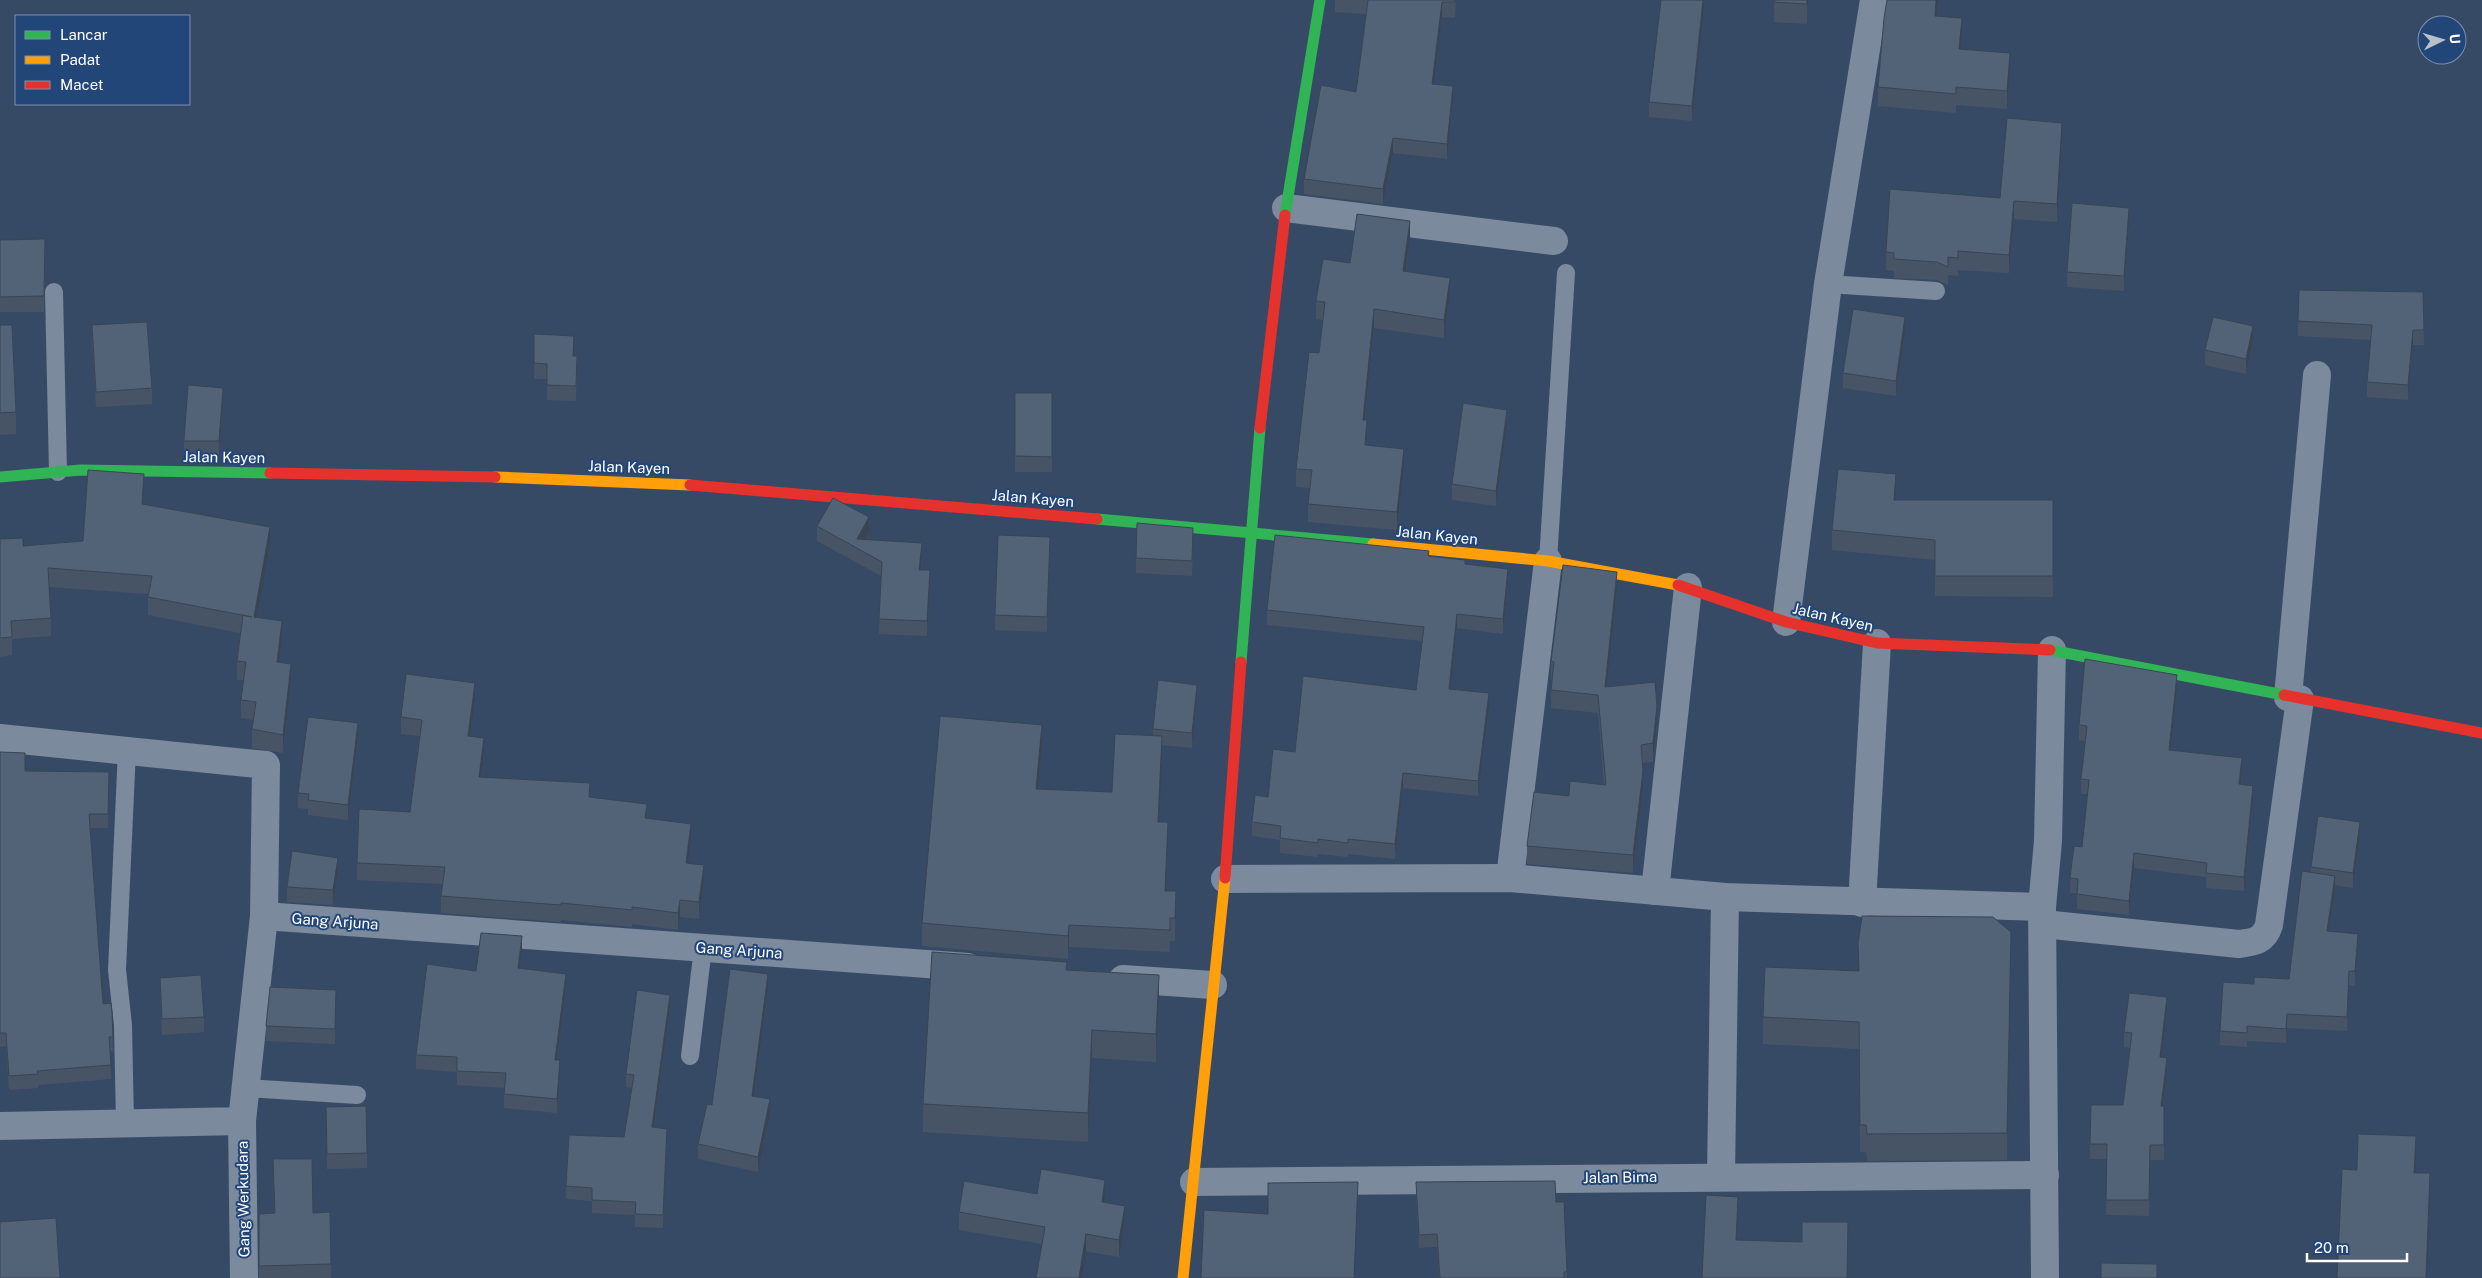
<svg xmlns="http://www.w3.org/2000/svg" width="2482" height="1278" viewBox="0 0 2482 1278" font-family="'Public Sans',sans-serif">
<style>
.lines{fill:none;stroke-linecap:round;stroke-linejoin:round}
.lane{stroke:#7b8a9c;stroke-width:18}
.street{stroke:#7b8a9c;stroke-width:28}
.fast{stroke:#30b455;stroke-width:11}
.slow{stroke:#ff9f0a;stroke-width:11}
.jam{stroke:#e5322d;stroke-width:11}
.wall{fill:#475466}
.shaded-wall{fill:#394553}
.building{fill:#526277;stroke:#394553}
.labels{text-anchor:middle;dominant-baseline:central;stroke-width:4;stroke-linejoin:round;paint-order:stroke}
.street-label{font-size:15px;fill:#fff;stroke:#234679}
</style>
<rect width="100%" height="100%" fill="#374a65"/>
<g class="lines">
<g class="lane">
<path d="M1828,284L1936,291"/>
<path d="M54,292L58,472"/>
<path d="M1548,561L1566,273"/>
<path d="M690,1056L703,948"/>
<path d="M246,1088L357,1095"/>
<path d="M125,1123L123,1025L117,970L127,750"/>
</g>
<g class="street">
<path d="M1286,208L1554,241"/>
<path d="M1786,622L1828,284L1874,0"/>
<path d="M2288,697L2317,375"/>
<path d="M0,738L266,765L264,916"/>
<path d="M1510,878L1548,561"/>
<path d="M1225,879L1510,878L1725,897L2042,907"/>
<path d="M1655,891L1688,587"/>
<path d="M1862,903L1877,643"/>
<path d="M2043,924L2239,944C2254,942 2264,941 2269,925L2300,699"/>
<path d="M1123,979L1213,985"/>
<path d="M242,1121L244,1278"/>
<path d="M0,1126L242,1121L264,916L968,967"/>
<path d="M1721,1176L1725,897"/>
<path d="M1194,1182L2045,1175"/>
<path d="M2045,1278L2042,907L2048,841L2052,650"/>
</g>
<g class="fast">
<path d="M1285,215L1320,0"/>
<path d="M0,477L81,470L270,473"/>
<path d="M1097,519L1373,544"/>
<path d="M2050,650L2284,695"/>
<path d="M1241,662L1260,428"/>
</g>
<g class="slow">
<path d="M495,477L690,485"/>
<path d="M1373,544L1548,561L1678,585"/>
<path d="M1183,1278L1225,878"/>
</g>
<g class="jam">
<path d="M1260,428L1285,215"/>
<path d="M270,473L495,477"/>
<path d="M690,485L1097,519"/>
<path d="M1678,585L1786,622L1877,643L2050,650"/>
<path d="M2284,695L2482,733"/>
<path d="M1225,878L1241,662"/>
</g>
</g>
<g class="wall">
<path d="M1335,0H1456L1455,18L1442,17L1433,84L1453,101L1447,159L1393,153L1383,204L1304,194V179L1356,92L1366,14L1335,12Z"/>
<path d="M1704,0L1692,121L1649,117V102Z"/>
<path d="M1774,0H1808L1807,24L1774,22Z"/>
<path d="M1938,0L1937,16L1962,37L1961,49L2010,72L2007,109L1956,105V113L1878,106V87Z"/>
<path d="M2062,141L2057,222L2014,219L2009,273L1958,270V276L1948,275V285L1937,280L1894,278V271L1886,270V252L2000,198Z"/>
<path d="M2129,223L2124,291L2067,287V272Z"/>
<path d="M1410,239L1406,271L1450,296L1444,338L1374,328L1365,420L1367,438V445L1404,468L1397,530L1308,522V504L1310,488L1296,487V469L1319,353L1323,320L1316,319V301L1350,263Z"/>
<path d="M0,240L45,254L44,312H0Z"/>
<path d="M2423,292L2424,345H2413L2408,400L2367,397V382L2371,340L2298,336V321Z"/>
<path d="M0,325L16,412V434L0,435Z"/>
<path d="M92,325L152,388V404L96,407L92,340Z"/>
<path d="M1905,332L1896,396L1843,388V373Z"/>
<path d="M2253,341L2246,374L2205,365V350Z"/>
<path d="M573,356H577L576,401L547,400V379H534V363Z"/>
<rect x="1015" y="393" width="37" height="79"/>
<path d="M223,403L219,456H184V441Z"/>
<path d="M1507,425L1496,506L1452,500V484Z"/>
<path d="M144,492L143,504L270,545L257,617L282,639L279,663L291,682L283,753L252,748V729L253,720L241,718V700L243,680H237V661L240,633L148,615V594L49,587L51,618V636L12,639V655L0,657V539L23,546L83,541Z"/>
<path d="M1896,494V500H2053V597L1935,596V560L1832,550V530Z"/>
<path d="M817,526L869,532L865,539L922,558L921,570L930,585L927,636L879,634L881,576L817,541Z"/>
<path d="M1193,543L1192,576L1136,573V558Z"/>
<path d="M1050,552L1047,632L995,630V615Z"/>
<path d="M1429,556L1465,564L1508,584L1503,634L1457,628L1450,689L1489,708L1478,796L1403,788L1395,859L1348,854V857L1318,854V857L1280,853V840L1252,836V822L1268,797L1416,690L1422,641L1267,625V610Z"/>
<path d="M1617,590L1607,686L1657,725L1653,762L1642,763L1643,789L1633,873L1527,864V846L1569,796L1604,785L1598,713L1551,708V690L1552,680L1551,679V661Z"/>
<path d="M2177,690L2170,750L2242,772L2241,784L2253,800L2244,891L2206,888V877L2134,868L2129,915L2077,909V893H2070V878L2082,847L2088,794H2081V779L2085,741L2079,740V725Z"/>
<path d="M475,700L470,736L484,755L481,777L590,797L647,819L691,841L688,863L704,883L699,919L680,917L678,930L632,924V927L561,920V922L441,913V896L442,884L357,880V863L410,812L419,736L401,734V717Z"/>
<path d="M1197,700L1192,748L1162,745L1159,822L1168,845L1166,891L1176,914L1175,941H1170V952L1069,947L1068,959L922,946V923L1042,748L1038,789L1112,792L1153,736V729Z"/>
<path d="M358,738L348,820L308,815V809L298,808V793Z"/>
<path d="M0,752L25,771L109,772L108,828H90L103,1004L112,1012L113,1051H110L111,1079L38,1085V1088L9,1090L6,1046L0,1047Z"/>
<path d="M2360,837L2353,888L2335,885V891L2329,931L2358,949L2355,986L2349,985L2347,1031L2287,1028L2286,1043L2247,1041V1047L2220,1045V1031L2254,984L2289,979L2311,873V867Z"/>
<path d="M338,873L333,905L287,902V887Z"/>
<path d="M522,950L520,968L566,989L557,1060L560,1075L557,1113L504,1108V1088L457,1085V1072L416,1069V1055L476,971Z"/>
<path d="M2011,959L2007,1160L1867,1161L1866,1152H1860L1859,1049L1763,1044V1017L1858,971Z"/>
<path d="M1067,970L1159,1003L1156,1062L1092,1058L1088,1142L923,1132V1104Z"/>
<path d="M160,978L204,1017V1032L162,1035L160,993Z"/>
<path d="M768,989L754,1096L770,1114L758,1172L698,1159V1144L712,1105Z"/>
<path d="M336,1005L335,1044L266,1041V1026Z"/>
<path d="M670,1008L654,1127L667,1143L663,1228L635,1227V1215L592,1213V1201L566,1199V1186L624,1137L632,1088L626,1087V1074Z"/>
<path d="M2167,1012L2162,1057L2167,1073L2163,1106H2164V1160H2150L2149,1216L2106,1215L2107,1159H2090V1144L2123,1105L2130,1048L2124,1047V1032Z"/>
<path d="M326,1107L367,1153V1168L327,1169Z"/>
<path d="M273,1159L331,1264V1278H259V1214L274,1213Z"/>
<path d="M1416,1182L1556,1202L1567,1272V1278H1439L1437,1247L1419,1248L1416,1196Z"/>
<path d="M1037,1194L1105,1197V1203L1125,1223L1119,1257L959,1230V1212Z"/>
</g>
<g class="shaded-wall">
<path d="M1703,0H1704V6L1692,121V106Z"/>
<path d="M1807,0H1808L1807,24Z"/>
<path d="M1936,0H1938L1935,35V16Z"/>
<path d="M1442,2V17L1432,99V84Z"/>
<path d="M1962,18V37L1959,68V49Z"/>
<path d="M2010,53V72L2007,109V91Z"/>
<path d="M1453,86V101L1447,159V144Z"/>
<path d="M2062,123V141L2057,222V204Z"/>
<path d="M1393,138V153L1383,204V189Z"/>
<path d="M2014,201V219L2009,273V255Z"/>
<path d="M2129,208V223L2124,291V276Z"/>
<path d="M1410,221V239L1403,289V271Z"/>
<path d="M1450,278V296L1444,338V320Z"/>
<path d="M1374,309V328L1363,438V420Z"/>
<path d="M1905,317V332L1896,396V381Z"/>
<path d="M2253,326V341L2246,374V359Z"/>
<path d="M2413,330V345L2408,400V385Z"/>
<path d="M223,388V403L219,456V441Z"/>
<path d="M1507,410V425L1496,506V491Z"/>
<path d="M1367,420V438L1365,463V445Z"/>
<path d="M1404,449V468L1397,530V512Z"/>
<path d="M144,474V492L142,522V504Z"/>
<path d="M1896,474V494L1894,520V500Z"/>
<path d="M869,517V532L859,549L857,539Z"/>
<path d="M270,527V545L254,635V617Z"/>
<path d="M1050,537V552L1047,632V617Z"/>
<path d="M922,543V558L919,585V570Z"/>
<path d="M1508,569V584L1503,634V619Z"/>
<path d="M930,570V585L927,636V621Z"/>
<path d="M1617,572V590L1605,705V687Z"/>
<path d="M1457,614V628L1449,703V689Z"/>
<path d="M282,621V639L277,681V662Z"/>
<path d="M291,664V682L283,753V735Z"/>
<path d="M2177,675V690L2169,765V750Z"/>
<path d="M475,683V700L468,753V736Z"/>
<path d="M1197,685V700L1192,748V733Z"/>
<path d="M1489,693V708L1478,796V781Z"/>
<path d="M1657,706V725L1653,762V743Z"/>
<path d="M358,723V738L348,820V805Z"/>
<path d="M1042,725V748L1036,812V789Z"/>
<path d="M1162,736V759L1158,845V822Z"/>
<path d="M484,738V755L479,794V777Z"/>
<path d="M2242,758V772L2239,799V784Z"/>
<path d="M1643,771V789L1633,873V855Z"/>
<path d="M1403,773V788L1395,859V844Z"/>
<path d="M2253,786V800L2244,891V877Z"/>
<path d="M1168,822V845L1165,914V891Z"/>
<path d="M2360,822V837L2353,888V873Z"/>
<path d="M691,824V841L686,880V863Z"/>
<path d="M2134,853V868L2129,915V901Z"/>
<path d="M338,858V873L333,905V890Z"/>
<path d="M704,865V883L699,919V902Z"/>
<path d="M2335,876V891L2327,945V931Z"/>
<path d="M1176,891V914L1175,941V918Z"/>
<path d="M680,900V917L678,930V913Z"/>
<path d="M1069,925V947L1068,959V936Z"/>
<path d="M2011,932V959L2007,1160V1133Z"/>
<path d="M2358,934V949L2355,986V971Z"/>
<path d="M522,936V950L518,982V968Z"/>
<path d="M2349,971V985L2347,1031V1017Z"/>
<path d="M566,974V989L555,1074V1060Z"/>
<path d="M768,974V989L752,1111V1096Z"/>
<path d="M1159,975V1003L1156,1062V1034Z"/>
<path d="M336,990V1005L335,1044V1029Z"/>
<path d="M670,995V1008L652,1140V1127Z"/>
<path d="M2167,997V1012L2160,1072V1057Z"/>
<path d="M2287,1014V1028L2286,1043V1029Z"/>
<path d="M1092,1030V1058L1088,1142V1113Z"/>
<path d="M2167,1058V1073L2161,1121V1106Z"/>
<path d="M560,1060V1075L557,1113V1099Z"/>
<path d="M770,1099V1114L758,1172V1157Z"/>
<path d="M667,1129V1143L663,1228V1215Z"/>
<path d="M2416,1136V1163L2414,1200V1173Z"/>
<path d="M2430,1173V1200L2427,1278H2426Z"/>
<path d="M1105,1180V1197L1102,1219V1202Z"/>
<path d="M1358,1182V1196L1354,1278Z"/>
<path d="M1738,1197V1211L1736,1254V1240Z"/>
<path d="M1125,1206V1223L1119,1257V1240Z"/>
<path d="M1086,1234V1251L1082,1278H1079Z"/>
</g>
<g class="building">
<path d="M1368,0H1455V2H1442L1432,84L1453,86L1447,144L1393,138L1383,189L1304,179L1321,85L1356,92Z"/>
<path d="M1661,0H1703L1692,106L1649,102Z"/>
<path d="M1774,0H1807V4L1774,2Z"/>
<path d="M1887,0H1936L1935,16L1962,18L1959,49L2010,53L2007,91L1956,87V94L1878,87L1884,18Z"/>
<path d="M2007,118L2062,123L2057,204L2014,201L2009,255L1958,251V258L1948,257V267L1937,262L1894,259V253L1886,252L1890,189L2000,198Z"/>
<path d="M2072,203L2129,208L2124,276L2067,272Z"/>
<path d="M1357,214L1410,221L1403,271L1450,278L1444,320L1374,309L1363,420H1367L1365,445L1404,449L1397,512L1308,504L1312,470L1296,469L1309,352L1319,353L1325,302L1316,301L1323,259L1350,263Z"/>
<path d="M45,239L44,296L0,297V240Z"/>
<path d="M2299,290L2423,292L2424,330H2413L2408,385L2367,382L2372,325L2298,321Z"/>
<path d="M1853,309L1905,317L1896,381L1843,373Z"/>
<path d="M2213,317L2253,326L2246,359L2205,350Z"/>
<path d="M147,322L152,388L96,392L92,325Z"/>
<path d="M0,325H12L16,412L0,413Z"/>
<path d="M534,334L574,336L573,356H577L576,386L547,385V364L534,363Z"/>
<path d="M188,385L223,388L219,441H184Z"/>
<path d="M1015,393H1052V457L1015,456Z"/>
<path d="M1463,403L1507,410L1496,491L1452,484Z"/>
<path d="M1838,469L1896,474L1894,500H2053V576H1935V540L1832,530Z"/>
<path d="M88,470L144,474L142,504L270,527L254,617L282,621L277,662L291,664L283,735L252,729L256,702L241,700L246,662L237,661L243,615L252,617L148,597L152,576L48,568L51,618L11,621L12,637L0,638V539L23,538V546L83,541Z"/>
<path d="M833,498L869,517L857,539L922,543L919,570H930L927,621L879,619L882,562L817,526Z"/>
<path d="M1137,523L1193,528L1192,561L1136,558Z"/>
<path d="M998,535L1050,537L1047,617L995,615Z"/>
<path d="M1275,535L1429,551L1428,556L1465,560V564L1508,569L1503,619L1457,614L1449,689L1489,693L1478,781L1403,773L1395,844L1348,839V843L1318,839V843L1280,838L1281,826L1252,822L1255,795L1268,797L1273,749L1295,752L1303,676L1416,690L1424,627L1267,610Z"/>
<path d="M1563,565L1617,572L1605,687L1655,682L1657,706L1653,743L1641,745L1643,771L1633,855L1527,846L1534,792L1569,796L1570,781L1606,785L1598,695L1551,690L1554,662L1551,661Z"/>
<path d="M2085,659L2177,675L2169,750L2242,758L2239,784L2253,786L2244,877L2206,873L2207,863L2134,853L2129,901L2077,894L2078,879L2070,878L2074,846L2082,847L2089,780L2081,779L2087,726L2079,725Z"/>
<path d="M406,674L475,683L468,736L484,738L479,777L590,783L589,797L647,804L645,818L691,824L686,863L704,865L699,902L680,900L678,913L632,907V910L561,903V905L441,896L445,867L357,863L359,809L410,812L422,720L401,717Z"/>
<path d="M1158,680L1197,685L1192,733L1153,729Z"/>
<path d="M940,716L1042,725L1036,789L1112,792L1115,734L1162,736L1158,822H1168L1165,891H1176L1175,918H1170V930L1069,925L1068,936L922,923Z"/>
<path d="M308,717L358,723L348,805L308,800L309,794L298,793Z"/>
<path d="M0,752L25,753V771L109,772L108,814H89L103,1004L111,1003L112,1012L113,1037H109L111,1065L37,1071L38,1074L9,1076L6,1033H0Z"/>
<path d="M2318,816L2360,822L2353,873L2311,867Z"/>
<path d="M292,851L338,858L333,890L287,887Z"/>
<path d="M2302,871L2335,876L2327,931L2358,934L2355,971H2349L2347,1017L2287,1014L2286,1029L2247,1026V1033L2220,1031L2223,982L2254,984V977L2289,979Z"/>
<path d="M1862,916L1993,917L2011,932L2007,1133L1867,1134L1866,1125H1860L1859,1022L1763,1017L1765,967L1859,971L1858,943Z"/>
<path d="M481,933L522,936L518,968L566,974L555,1060H560L557,1099L504,1094L506,1073L457,1071V1057L416,1055L427,964L476,971Z"/>
<path d="M932,952L1067,962L1066,970L1159,975L1156,1034L1092,1030L1088,1113L923,1104Z"/>
<path d="M730,969L768,974L752,1096L770,1099L758,1157L698,1144L707,1104L712,1105Z"/>
<path d="M201,975L204,1017L162,1019L160,978Z"/>
<path d="M270,987L336,990L335,1029L266,1026Z"/>
<path d="M637,990L670,995L652,1127L667,1129L663,1215L635,1214L636,1202L592,1200V1188L566,1186L569,1135L624,1137L634,1075L626,1074Z"/>
<path d="M2129,993L2167,997L2160,1057L2167,1058L2161,1106H2164V1145H2150L2149,1200H2106L2107,1144H2090L2091,1105H2123L2132,1033L2124,1032Z"/>
<path d="M366,1106L367,1153L327,1154L326,1107Z"/>
<path d="M2358,1134L2416,1136L2414,1173H2430L2426,1278H2337L2342,1169L2357,1170Z"/>
<path d="M273,1159H312L313,1213L330,1212L331,1264L259,1266V1214L275,1213Z"/>
<path d="M1041,1169L1105,1180L1102,1202L1125,1206L1119,1240L1086,1234L1079,1278H1036L1045,1227L959,1212L964,1181L1037,1194Z"/>
<path d="M1555,1181L1556,1202H1564L1567,1272H1564V1278H1440L1437,1234L1419,1235L1416,1182Z"/>
<path d="M1358,1182L1354,1278H1201L1204,1210L1268,1214V1183Z"/>
<path d="M1706,1195L1738,1197L1736,1240L1802,1242V1222H1848L1847,1278H1702Z"/>
<path d="M56,1218L60,1278H0V1222Z"/>
<path d="M2101,1263L2157,1264V1278H2101Z"/>
</g>
<g class="labels">
<g class="street-label">
<text transform="translate(224 457) rotate(1)">Jalan Kayen</text>
<text transform="translate(629 467) rotate(2)">Jalan Kayen</text>
<text transform="translate(1033 498) rotate(5)">Jalan Kayen</text>
<text transform="translate(1437 535) rotate(6)">Jalan Kayen</text>
<text transform="translate(1833 617) rotate(13)">Jalan Kayen</text>
<text transform="translate(335 921) rotate(4)">Gang Arjuna</text>
<text transform="translate(739 950) rotate(4)">Gang Arjuna</text>
<text transform="translate(1620 1177) rotate(-1)">Jalan Bima</text>
<text transform="translate(243 1199) rotate(-91)">Gang Werkudara</text>
</g>
</g>
<rect x="15" y="15" width="175" height="90" fill="#234679" stroke="#7b90af"/>
<rect x="25" y="31" width="25" height="8" fill="#30b455" stroke="#7b90af"/>
<text x="60" y="40" font-size="15" fill="#ffffff">Lancar</text>
<rect x="25" y="56" width="25" height="8" fill="#ff9f0a" stroke="#7b90af"/>
<text x="60" y="65" font-size="15" fill="#ffffff">Padat</text>
<rect x="25" y="81" width="25" height="8" fill="#e5322d" stroke="#7b90af"/>
<text x="60" y="90" font-size="15" fill="#ffffff">Macet</text>
<g transform="translate(2442 40) rotate(85)"><circle r="24" fill="#234679" stroke="#7b90af"/>
<path d="M0-4L9 19L0 12L-9 19Z" fill="#b9c0c9"/>
<text y="-8" font-size="14" font-weight="bold" text-anchor="middle" fill="#ffffff">U</text>
</g>
<path d="M2307 1253v8h100v-8" fill="none" stroke="#ffffff" stroke-width="2.5"/>
<text x="2314" y="1253" font-size="15" fill="#ffffff" stroke="#234679" stroke-width="4" paint-order="stroke">20 m</text>
</svg>
